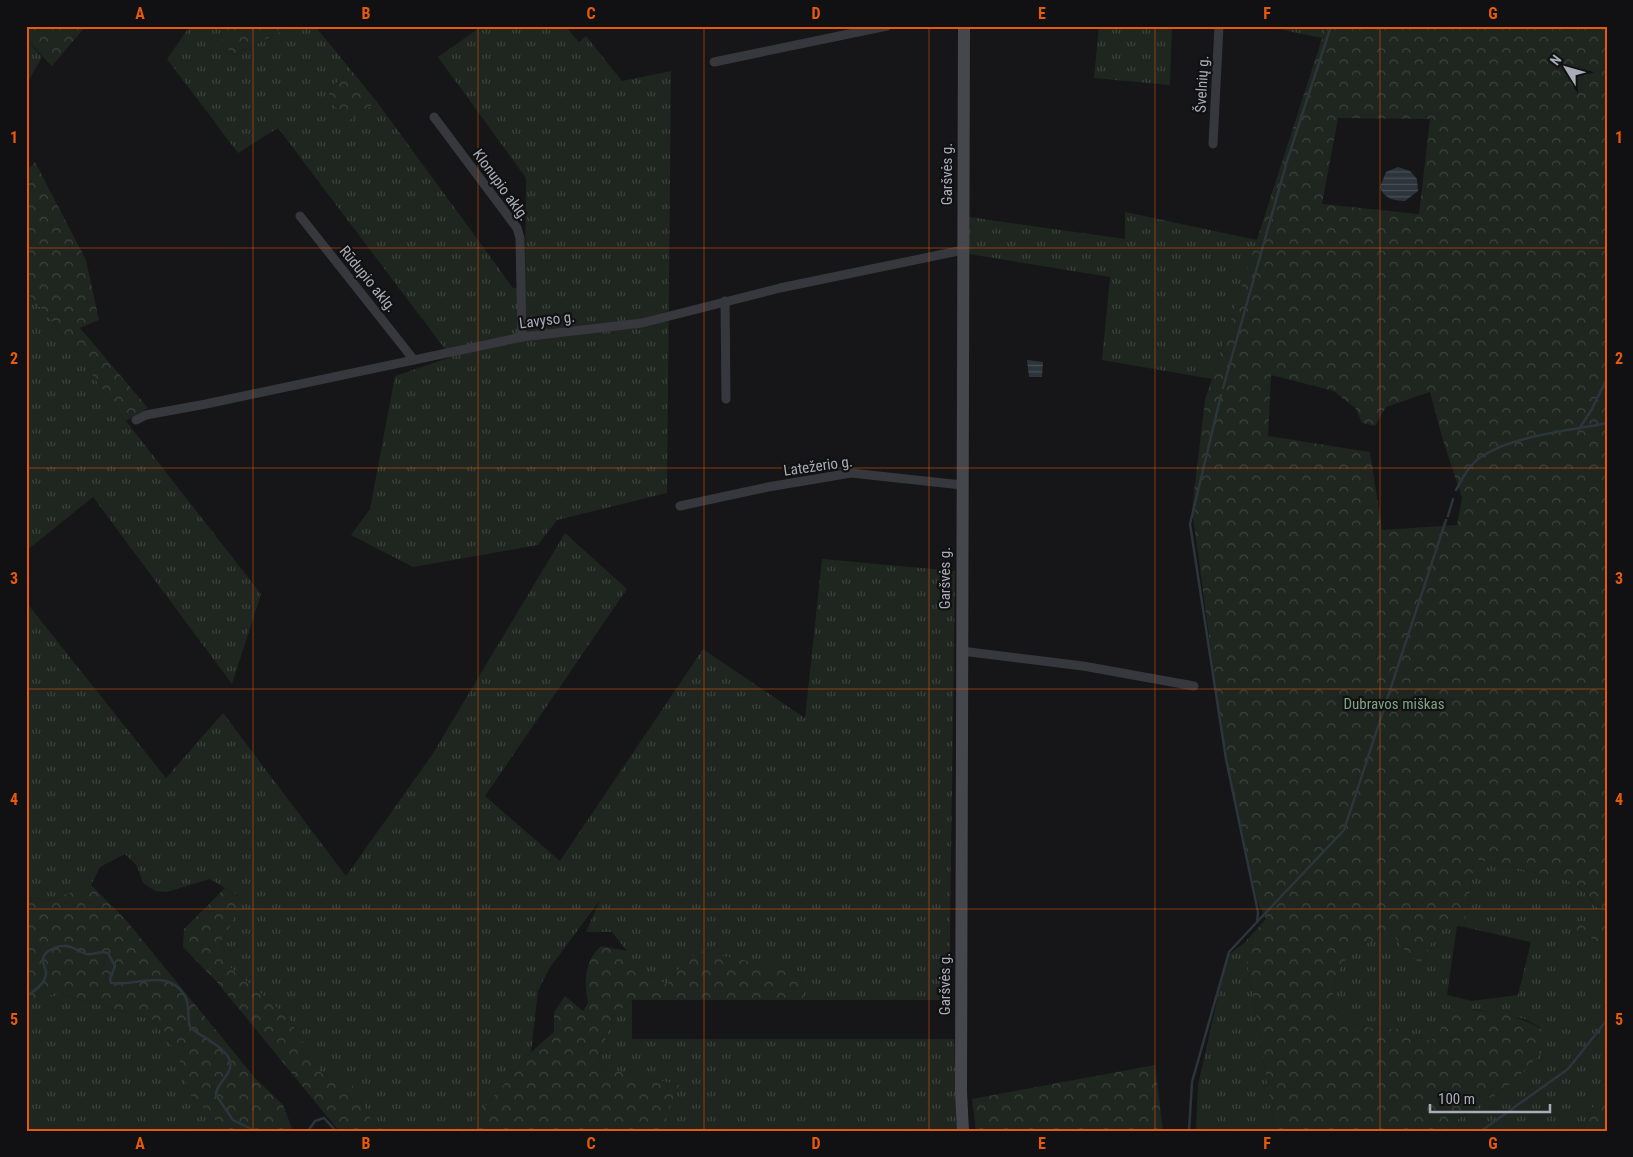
<svg xmlns="http://www.w3.org/2000/svg" width="1633" height="1157" viewBox="0 0 1633 1157" font-family="'Roboto Condensed',sans-serif">
<style>
.grass{fill:url(#grass-tufts)}
.forest{fill:url(#forest-crowns);fill-rule:evenodd}
.water{fill:url(#water-rules)}
.lines{fill:none;stroke-linecap:round;stroke-linejoin:round}
.stream{stroke:#2c353c;stroke-width:2.5}
.minor{stroke:#37383d;stroke-width:9}
.secondary{stroke:#45474d;stroke-width:12}
.grid{fill:none;stroke:#e8590c;stroke-width:1;stroke-opacity:0.55}
.labels{text-anchor:middle;dominant-baseline:central;stroke-width:4.5;stroke-linejoin:round;paint-order:stroke}
.street-label{font-size:15px;fill:#a8adb8;stroke:#111113}
.park-label{font-size:15px;fill:#7fa381;stroke:#111113}
.neatline{fill:none;stroke:#e8590c;stroke-width:2}
.grid-label{font-size:16px;text-anchor:middle;font-weight:bold;fill:#e8590c}
</style>
<defs>
<pattern id="grass-tufts" width="24" height="20" patternUnits="userSpaceOnUse" patternTransform="scale(1.25)"><rect width="24" height="20" fill="#1e261f"/><path d="M3 7l-1-3M5 7V3M7 7l1-3M15 17l-1-3M17 17v-4M19 17l1-3" fill="none" stroke="#3c433d"/></pattern>
<pattern id="forest-crowns" width="20" height="18" patternUnits="userSpaceOnUse" patternTransform="scale(1.25)"><rect width="20" height="18" fill="#1e261f"/><path d="M2 6a3 3 0 1 1 6 0M12 15a3 3 0 1 1 6 0" fill="none" stroke="#3c433d"/></pattern>
<pattern id="water-rules" width="6" height="5" patternUnits="userSpaceOnUse" patternTransform="scale(1.25)"><rect width="6" height="5" fill="#2c353c"/><path d="M0 2.5h6" fill="none" stroke="#485056"/></pattern>
</defs>
<rect width="100%" height="100%" fill="#161618"/>
<g class="grass">
<path d="M190,26H221L223,44L234,55L292,26H315L351,70L327,91L345,123L377,102L513,288L525,287L526,178L438,57L482,26H565L579,42L586,36L622,81L671,71L667,493L557,520L538,545L413,567L351,535L370,509L395,376L451,357L278,128L238,153L167,59Z"/>
<path d="M1099,26H1172L1170,85L1094,78Z"/>
<path d="M1262,26H1326L1323,38Z"/>
<path d="M26,39L42,57L26,85Z"/>
<path d="M1125,212L1257,240L1212,379L1102,360L1110,277L969,254V217L1125,239Z"/>
<path d="M26,292L52,320L126,421L261,594L232,684L93,497L26,551Z"/>
<path d="M565,533L627,589L485,796L560,861L703,649L805,718L822,559L955,571L950,929L951,1000H804L801,972L687,959L667,984L627,968V951L612,932H586L600,900L549,969L538,991L531,1052L468,1127L457,1131H384L372,1121L352,1084L322,1074L288,1017L231,968L221,942L233,921L239,896L210,879L167,892L155,891L143,883L137,866L125,854L100,867L91,885L49,900L26,897V602L166,778L223,713L346,876L432,755Z"/>
<path d="M1475,859L1562,878C1582,886 1590,897 1602,915L1595,921H1578L1573,930L1597,941L1607,950V1079L1582,1131H1440L1509,1085L1522,1070L1541,1028L1525,1019L1474,1009L1431,1040L1417,1038L1404,1029L1372,1028L1355,1025L1336,1011L1332,998L1337,974L1352,948C1364,945 1384,934 1394,936L1406,952L1417,961L1426,957L1431,943L1447,924L1457,926L1447,995L1472,1001L1518,995L1531,942L1464,927Z"/>
<path d="M1244,943L1275,1131H1196L1198,1085L1227,956Z"/>
<path d="M56,993L154,1020L177,1053L190,1095L229,1131H26V1004Z"/>
<path d="M632,1000V1039H954L958,1131H680L668,1128L665,1114L679,1085L604,1068L597,1061L615,1014Z"/>
</g>
<g class="forest">
<path d="M26,26H86L52,66L26,39Z"/>
<path d="M221,26H292L234,55L223,44Z"/>
<path d="M1326,26H1607V950L1597,941L1573,930V925L1578,921H1595L1602,915C1591,897 1582,886 1562,878L1475,859L1464,927L1447,924L1431,943L1424,961H1417L1406,952L1394,936C1384,934 1364,945 1352,949L1337,974L1332,998L1336,1011L1355,1025L1372,1028L1405,1029L1417,1038L1431,1040L1439,1033L1448,1010C1480,1009 1513,1012 1541,1029V1054L1509,1085L1440,1131H1275L1244,943L1266,919L1257,900L1223,741L1192,509L1205,400ZM1338,118L1430,119L1419,214L1322,204ZM1271,375L1334,391L1356,409L1362,423L1375,426L1386,407L1430,392L1442,437L1462,498L1457,525L1382,530L1370,452L1268,436Z"/>
<path d="M351,70L377,102L345,123L327,91Z"/>
<path d="M35,162L86,260L99,320L80,328L148,408L126,421L52,320L26,292V171Z"/>
<path d="M91,885L126,920L255,1078L283,1105L293,1131H229L224,1128L190,1095L177,1053L154,1020L56,993L26,1004V897L49,900Z"/>
<path d="M225,888L240,897L233,921L221,942L231,968L288,1017L322,1074L352,1084L372,1121L384,1131H339L216,981L183,947L184,929Z"/>
<path d="M601,946L627,951V968L667,984L687,959L700,951L801,972L804,1000H632L615,1014L597,1061L604,1068L680,1085L666,1114L668,1128L680,1131H457L468,1127L531,1052L554,1032V1012L565,996L583,1011L588,1003C584,980 584,962 601,946Z"/>
<path d="M1155,1065L1163,1131H976L972,1099Z"/>
<path d="M1607,1079V1131H1582Z"/>
</g>
<g class="water">
<path d="M1398,167L1410,171L1417,179L1418,191L1405,201C1394,201 1383,198 1380,187L1386,172Z"/>
<path d="M1027,360L1043,362L1042,377H1029Z"/>
</g>
<g class="lines">
<g class="stream">
<path d="M1223,388L1287,161L1331,26"/>
<path d="M1579,429L1592,409L1607,378"/>
<path d="M1456,490C1463,477 1470,463 1484,455C1517,435 1569,431 1607,423"/>
<path d="M1448,516L1453,499"/>
<path d="M1257,922L1344,830L1446,520"/>
<path d="M26,996C34,992 46,983 46,973C46,969 43,965 43,961C42,951 58,945 67,946C73,947 80,952 86,954C93,956 100,950 108,953L115,966L110,979L111,983C136,987 167,967 185,996C190,1004 187,1018 190,1027C201,1038 238,1051 229,1071C225,1080 216,1085 216,1095L233,1120L255,1131"/>
<path d="M308,1131L315,1121L324,1118L336,1131"/>
<path d="M1189,1131L1192,1082L1229,952L1257,922L1258,912L1226,759L1190,524L1221,395"/>
<path d="M1481,1131L1568,1069L1607,1020"/>
</g>
<g class="minor">
<path d="M714,62L887,26"/>
<path d="M434,117L517,228L520,238L522,337"/>
<path d="M1213,144L1219,26"/>
<path d="M300,216L414,360"/>
<path d="M725,301L726,399"/>
<path d="M136,420L146,415L206,404L522,337L642,323L780,288L963,250"/>
<path d="M680,506L768,487L851,473L962,485"/>
<path d="M961,651L1083,666L1194,686"/>
</g>
<path class="secondary" d="M963,1131L961,1092L964,26"/>
</g>
<path class="grid" d="M253,26V1131M478,26V1131M704,26V1131M929,26V1131M1155,26V1131M1380,26V1131M26,248H1607M26,468H1607M26,689H1607M26,909H1607"/>
<g class="labels">
<g class="street-label">
<text transform="translate(1202 84) rotate(-87)">Švelnių g.</text>
<text transform="translate(947 174) rotate(-90)">Garšvės g.</text>
<text transform="translate(501 185) rotate(54)">Klonupio aklg.</text>
<text transform="translate(368 279) rotate(51)">Rūdupio aklg.</text>
<text transform="translate(547 320) rotate(-7)">Lavyso g.</text>
<text transform="translate(818 466) rotate(-8)">Latežerio g.</text>
<text transform="translate(945 578) rotate(-90)">Garšvės g.</text>
<text transform="translate(945 984) rotate(-90)">Garšvės g.</text>
</g>
<g class="park-label">
<text x="1394" y="704">Dubravos miškas</text>
</g>
</g>
<rect width="1633" height="1157" fill="none" stroke="#111113" stroke-width="55"/>
<g transform="translate(1566 68) rotate(307)" stroke="#111113" stroke-width="4" paint-order="stroke">
<path d="M0-4L9 19L0 12L-9 19Z" fill="#a8adb8"/>
<text y="-8" font-size="14" font-weight="bold" text-anchor="middle" fill="#a8adb8">N</text>
</g>
<path d="M1430 1104v8h120v-8" fill="none" stroke="#a8adb8" stroke-width="2.5"/>
<text x="1438" y="1104" font-size="15" fill="#a8adb8" stroke="#111113" stroke-width="4" paint-order="stroke">100 m</text>
<rect x="28" y="28" width="1578" height="1102" class="neatline"/>
<g class="grid-label">
<text x="140" y="19">A</text>
<text x="366" y="19">B</text>
<text x="591" y="19">C</text>
<text x="816" y="19">D</text>
<text x="1042" y="19">E</text>
<text x="1267" y="19">F</text>
<text x="1493" y="19">G</text>
<text x="14" y="143">1</text>
<text x="1619" y="143">1</text>
<text x="14" y="364">2</text>
<text x="1619" y="364">2</text>
<text x="14" y="584">3</text>
<text x="1619" y="584">3</text>
<text x="14" y="805">4</text>
<text x="1619" y="805">4</text>
<text x="14" y="1025">5</text>
<text x="1619" y="1025">5</text>
<text x="140" y="1149">A</text>
<text x="366" y="1149">B</text>
<text x="591" y="1149">C</text>
<text x="816" y="1149">D</text>
<text x="1042" y="1149">E</text>
<text x="1267" y="1149">F</text>
<text x="1493" y="1149">G</text>
</g>
</svg>
